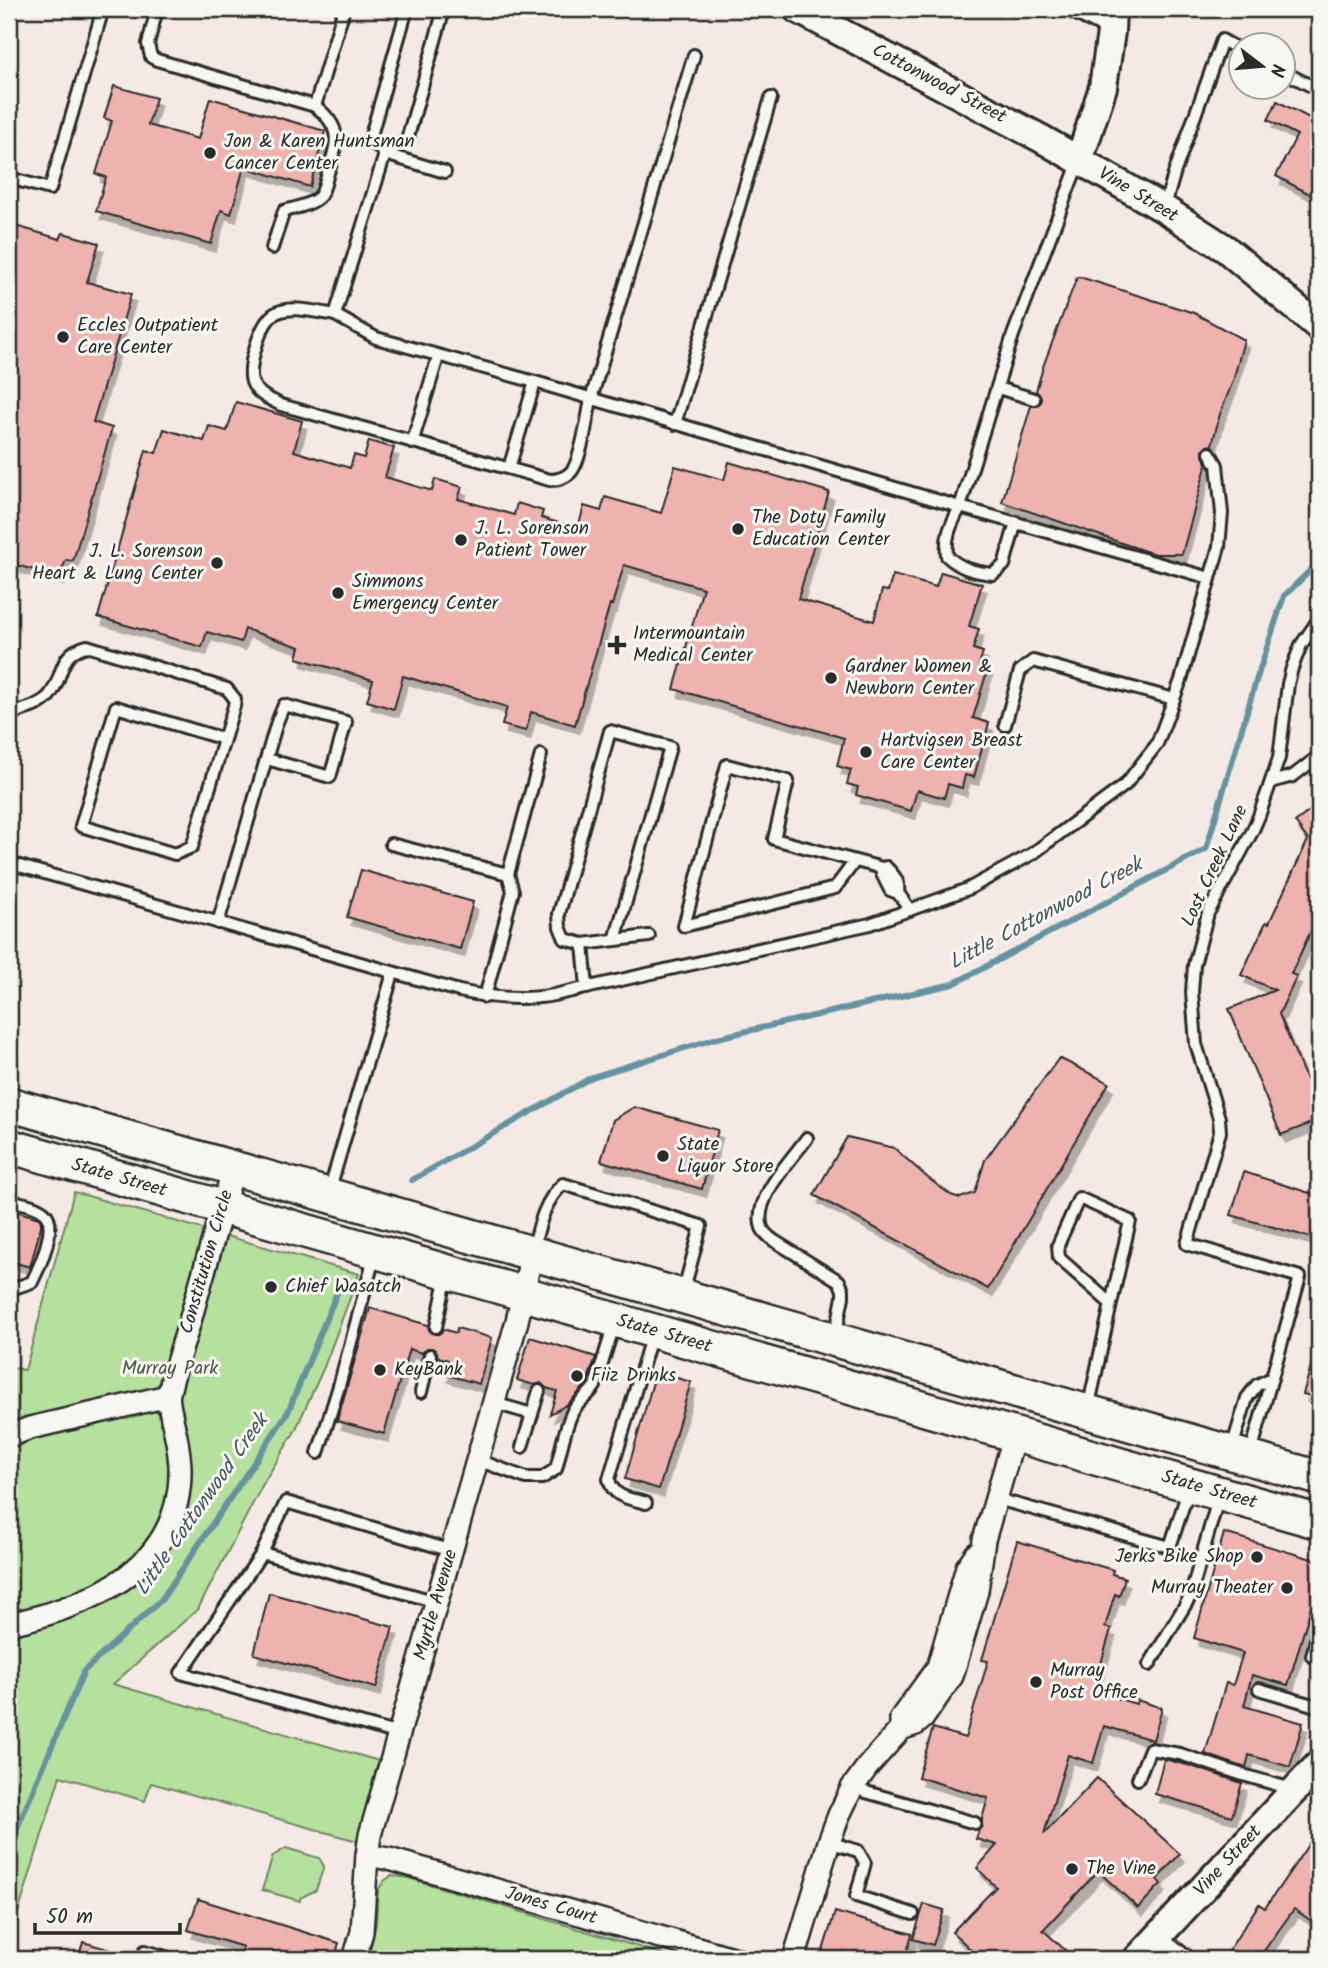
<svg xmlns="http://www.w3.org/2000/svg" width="1328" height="1968" viewBox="0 0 1328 1968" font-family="Kalam,sans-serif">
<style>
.green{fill:#b5e09d;stroke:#708664;stroke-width:2}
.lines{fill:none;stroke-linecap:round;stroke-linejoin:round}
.stream{stroke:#6693a0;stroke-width:6}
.building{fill:#efb3af;stroke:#2b2b2b;stroke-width:2;filter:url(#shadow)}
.service-casing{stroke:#2b2b2b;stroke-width:16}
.minor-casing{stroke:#2b2b2b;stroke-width:26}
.tertiary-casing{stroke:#2b2b2b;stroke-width:32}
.primary-casing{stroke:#2b2b2b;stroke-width:38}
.service{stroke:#f6f6f2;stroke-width:10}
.minor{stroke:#f6f6f2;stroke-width:21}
.tertiary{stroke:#f6f6f2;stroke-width:26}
.primary{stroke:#f6f6f2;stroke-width:33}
.poi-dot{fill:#2b2b2b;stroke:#f6f6f2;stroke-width:2.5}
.labels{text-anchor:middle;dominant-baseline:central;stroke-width:6;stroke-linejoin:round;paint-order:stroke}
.street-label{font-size:19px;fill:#2b2b2b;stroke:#f6f6f2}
.poi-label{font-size:19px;fill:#2b2b2b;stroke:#f6f6f2;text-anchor:start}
.park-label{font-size:19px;fill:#4e5848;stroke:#f6f6f2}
.water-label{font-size:21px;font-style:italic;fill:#44565c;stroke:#f6f6f2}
</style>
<defs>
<filter id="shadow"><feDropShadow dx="4.5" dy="8" stdDeviation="0" flood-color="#0004"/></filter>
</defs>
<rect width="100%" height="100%" fill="#f5e9e5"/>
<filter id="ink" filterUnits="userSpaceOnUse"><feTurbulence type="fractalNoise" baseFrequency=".0143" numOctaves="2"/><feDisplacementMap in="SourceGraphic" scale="14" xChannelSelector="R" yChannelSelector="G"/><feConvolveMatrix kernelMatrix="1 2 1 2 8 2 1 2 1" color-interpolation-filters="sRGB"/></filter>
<g filter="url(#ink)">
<g class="green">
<path d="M74,1192L359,1274L324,1367L295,1431L263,1484L198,1609L113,1684L379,1761L357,1841L151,1783L145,1801L60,1776L9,1943V1367L25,1370Z"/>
<path d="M286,1848L319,1858L324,1866L316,1890L300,1898V1901L262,1890L273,1856Z"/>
<path d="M391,1876L405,1877L679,1959H368L376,1924L378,1890L384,1881Z"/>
</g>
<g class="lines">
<g class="stream">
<path d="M412,1180L592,1077L717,1038L953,984L1206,849L1256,681L1284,596L1319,562"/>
<path d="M9,1847L84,1671L162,1599L288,1412L343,1278"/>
</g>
</g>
<g class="building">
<path d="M114,86L156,98L148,125L198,139L210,98L325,131L310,187L244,167L231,214L221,210L211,244L96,211L106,177L96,174L112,121L104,118Z"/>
<path d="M1277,101L1319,123V199L1276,176L1297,135L1268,120Z"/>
<path d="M9,224L60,239L63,233L99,243L87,282L131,294L93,422L112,428L73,561L66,560L59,577L9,563Z"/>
<path d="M1077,277L1083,278L1194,313L1244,340L1233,381L1220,414L1212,445L1207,446L1203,450V456L1207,463L1182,554H1156L1148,552L1002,502L1031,406H1036L1041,402V397L1036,391L1044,364Z"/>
<path d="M236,402L302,421L294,451L350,468L354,455L364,458L369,441L394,448L385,477L432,491L435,479L462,487L458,499L514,515L517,503L543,511L541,518L578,528L584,506L601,511L605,497L661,513L675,466L724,480L729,462L829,492L798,599L874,621L882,590L888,591L893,575L936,587L941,572L982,584L969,626L979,629L973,649L983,652L979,665L988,668L973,718L989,723L974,777L965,775L962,788L948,784L944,798L917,790L911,811L856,795L858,787L847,784L851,770L837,766L844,738L674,689L703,588L624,565L612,605L610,604L575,725L531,712L526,731L502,725L507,707L403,676L394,709L367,701L373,680L297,658L300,647L245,629L241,642L207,632L202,647L98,617L146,450L156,453L164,429L204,441L209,426L227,431Z"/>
<path d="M1319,804V913L1291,974L1297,976L1279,1014L1313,1096L1319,1093V1120L1281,1135L1229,1009L1275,990L1241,975L1266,922L1269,923L1308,840L1295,822Z"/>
<path d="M361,870L473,902L460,949L347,917Z"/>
<path d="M1059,1058L1109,1083L988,1289L814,1195L847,1137L894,1148L928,1178L951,1195L960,1198L975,1193L985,1160Z"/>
<path d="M634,1107L718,1130L702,1189L601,1161L613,1120Z"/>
<path d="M1244,1172L1319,1196V1240L1231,1215Z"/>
<path d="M9,1209L39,1218L41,1222V1226L30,1267L9,1261Z"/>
<path d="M370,1308L428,1325L429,1330L434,1334H439L443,1329L456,1333L457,1328L492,1338L479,1384L444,1374L448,1360L438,1357L437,1352L432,1348H427L422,1353L409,1349L384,1434L337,1421Z"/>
<path d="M530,1337L596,1357L586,1385L568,1404L550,1414L557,1391L546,1388L541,1383L534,1385L517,1380Z"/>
<path d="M1315,1352H1319V1398L1303,1394Z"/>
<path d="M656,1372L691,1382L659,1489L625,1479Z"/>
<path d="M1224,1533L1319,1561V1580L1288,1685L1252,1675L1244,1706L1303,1723L1290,1767L1249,1755L1246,1768L1205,1754L1226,1683L1233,1685L1243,1653L1194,1638Z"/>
<path d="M1017,1541L1113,1570L1112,1574L1125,1578L1119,1596L1115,1594L1105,1627L1111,1629L1093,1691L1136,1704L1137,1700L1162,1708L1153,1740L1104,1726L1093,1763L1068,1755L1044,1834L1097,1778L1180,1854L1157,1879L1161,1884L1138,1908L1098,1871L1043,1930L1075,1959H981L952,1932L996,1887L977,1868L997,1845L976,1839L979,1830L982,1826V1819L988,1798L918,1777L933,1728L965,1738L988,1661L982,1660Z"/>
<path d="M269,1593L393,1627L376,1688L254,1654Z"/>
<path d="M1164,1759L1191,1766L1242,1783L1232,1816L1155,1794Z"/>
<path d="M1319,1829V1926L1294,1909L1258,1959H1223L1259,1904L1265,1908Z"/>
<path d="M198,1899L339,1943L334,1959H239L243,1947L188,1930Z"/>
<path d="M924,1904L944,1910L933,1945L913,1939Z"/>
<path d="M835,1912L912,1934L905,1959H830L821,1957Z"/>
<path d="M83,1942L128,1955V1959H78Z"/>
</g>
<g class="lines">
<defs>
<g id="service">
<path d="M157,9L148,44L151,57L157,60L315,106L344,9"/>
<path d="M407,9L370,139L385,154L445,172"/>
<path d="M444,9L407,140L385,154L335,315L376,338L535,382L960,507L1013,335L1079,161"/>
<path d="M1066,9L1110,31"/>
<path d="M1282,71L1319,90"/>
<path d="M9,178L50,189L103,9"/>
<path d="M1164,209L1175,171L1222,40L1240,50"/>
<path d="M272,248L284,211C294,208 312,205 320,196C325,189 326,178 329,170C338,140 342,127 315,106"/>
<path d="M335,315C317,312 293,305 276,313C261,320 247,366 252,382C257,395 270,399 281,405L550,480C557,480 565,478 571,472C581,461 588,415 591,399L694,55"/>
<path d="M998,388L1034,399"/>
<path d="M675,424L771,98"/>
<path d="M412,443L438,357"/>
<path d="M509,468L535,382"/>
<path d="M1016,522L1004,565L993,574C974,572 961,569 947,556C945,535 951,525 960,507L1210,578"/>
<path d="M9,714C22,710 39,707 49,696C65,677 57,653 87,646L227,689L235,699L234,706L192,847L175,854L81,826L116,707L224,739"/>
<path d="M1005,725L1020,671L1033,661L1174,699"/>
<path d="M1271,782L1293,776L1319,756"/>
<path d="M391,844L508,874L513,891L485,997"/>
<path d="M855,861L835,888L684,926L727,765L788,781L774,839L882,868"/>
<path d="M9,863L459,991C491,998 522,1001 554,995L870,924L968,889L1032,854L1125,785L1157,744L1181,680L1219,547L1222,513L1217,465L1210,453"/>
<path d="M508,874L541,755"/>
<path d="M898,893C900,882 894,875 886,867L882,868V874L890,890L898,893L910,910"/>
<path d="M218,923L277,722L284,705L346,722L330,777L267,759"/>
<path d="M583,944L565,939L560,927L559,914L610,731L670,747L615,940"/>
<path d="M587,988L583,944L649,936"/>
<path d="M807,1138C792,1159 752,1199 762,1228C764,1233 768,1236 773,1240L839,1281L843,1290V1297L835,1337"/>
<path d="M329,1192L393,973"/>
<path d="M9,1200C20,1203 37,1205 45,1213C58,1226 39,1268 32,1282L14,1288"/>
<path d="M533,1250C539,1226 544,1201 563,1184L701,1226L683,1293"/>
<path d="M436,1327L447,1275"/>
<path d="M421,1392L430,1355"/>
<path d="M494,1403L532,1414"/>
<path d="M1088,1409L1111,1304L1059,1258L1058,1245L1079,1198L1130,1221L1111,1304"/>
<path d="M522,1447L539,1391"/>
<path d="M1232,1448L1247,1398L1257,1385L1272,1378"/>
<path d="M318,1453L339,1386L375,1254"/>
<path d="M1250,1456L1300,1277L1187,1244L1220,1132L1219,1118L1196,1044L1192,992L1194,965L1208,913L1252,832L1259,816L1279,758L1288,684L1292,668L1301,645L1319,619"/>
<path d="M478,1460L526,1478H542L556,1469C561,1451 564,1430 572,1413C577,1402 588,1397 595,1386L614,1325"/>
<path d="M997,1499L1170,1547L1189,1488"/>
<path d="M646,1503C629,1498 613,1498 609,1479L652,1334"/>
<path d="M262,1553L437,1602"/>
<path d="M1319,1628L1312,1656L1319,1658"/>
<path d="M1149,1665L1190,1597L1219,1496"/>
<path d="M1259,1689L1319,1707"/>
<path d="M399,1734L181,1673L262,1553L286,1502L452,1551"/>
<path d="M1138,1779L1150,1749L1180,1754L1243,1775L1292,1789"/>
<path d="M852,1788L975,1823"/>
<path d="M829,1842L858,1851L865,1863L856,1896L913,1914"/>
<path d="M142,1959L145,1951L172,1959"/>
</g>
<g id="minor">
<path d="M9,1436L30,1428L168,1396"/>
<path d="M9,1624C92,1606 183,1567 180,1466C179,1450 176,1434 172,1419C171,1411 167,1401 169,1393C174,1369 183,1345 190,1321C204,1270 219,1219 234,1168"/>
<path d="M901,1729V1718L938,1667L967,1567L976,1554"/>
<path d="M367,1855L389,1859L736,1959"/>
<path d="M1155,1940L1183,1959"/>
<path d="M354,1959L362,1932L367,1855L370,1835L517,1321L532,1253"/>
<path d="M794,1959L829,1842L839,1815L852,1788L868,1766L901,1729L916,1724L923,1718L952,1676L977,1591L984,1540L1015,1434"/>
</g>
<g id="tertiary">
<path d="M797,9L1042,139L1164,209L1226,249L1319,327"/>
<path d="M1079,161L1103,87L1111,32L1112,9"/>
<path d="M1137,1959L1319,1764"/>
</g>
<g id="primary">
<path d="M9,1104L1319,1478"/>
<path d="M9,1146L1319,1522"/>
</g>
</defs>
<use href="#service" class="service-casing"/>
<use href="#minor" class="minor-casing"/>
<use href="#tertiary" class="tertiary-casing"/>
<use href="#primary" class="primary-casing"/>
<use href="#service" class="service"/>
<use href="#minor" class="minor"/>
<use href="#tertiary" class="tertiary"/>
<use href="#primary" class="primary"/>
</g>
</g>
<g class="poi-dot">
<circle cx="210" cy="153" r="7"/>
<circle cx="63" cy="337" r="7"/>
<circle cx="738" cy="529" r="7"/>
<circle cx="461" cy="540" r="7"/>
<circle cx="217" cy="563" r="7"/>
<circle cx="338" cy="593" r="7"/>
<path d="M613.5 634.5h7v7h7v7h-7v7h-7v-7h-7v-7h7z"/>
<circle cx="831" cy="678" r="7"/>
<circle cx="866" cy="752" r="7"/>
<circle cx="663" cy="1156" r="7"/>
<circle cx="271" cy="1287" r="7"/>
<circle cx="380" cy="1370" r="7"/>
<circle cx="577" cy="1376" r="7"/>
<circle cx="1257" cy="1557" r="7"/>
<circle cx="1287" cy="1588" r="7"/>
<circle cx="1036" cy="1682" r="7"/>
<circle cx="1072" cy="1869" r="7"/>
</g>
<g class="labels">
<g class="street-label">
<text transform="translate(939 84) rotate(28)">Cottonwood Street</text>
<text transform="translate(1138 195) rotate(31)">Vine Street</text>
<text transform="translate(1215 866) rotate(-65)">Lost Creek Lane</text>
<text transform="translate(119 1178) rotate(16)">State Street</text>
<text transform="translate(207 1262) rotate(-74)">Constitution Circle</text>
<text transform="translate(664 1334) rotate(16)">State Street</text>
<text transform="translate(1209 1490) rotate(16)">State Street</text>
<text transform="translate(436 1605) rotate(-74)">Myrtle Avenue</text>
<text transform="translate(1228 1861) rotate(-47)">Vine Street</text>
<text transform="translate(551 1906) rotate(16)">Jones Court</text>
</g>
<g class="poi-label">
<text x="224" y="142">Jon &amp; Karen Huntsman<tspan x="224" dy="22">Cancer Center</tspan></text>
<text x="77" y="326">Eccles Outpatient<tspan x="77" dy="22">Care Center</tspan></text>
<text x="752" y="518">The Doty Family<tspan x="752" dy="22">Education Center</tspan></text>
<text x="475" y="529">J. L. Sorenson<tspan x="475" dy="22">Patient Tower</tspan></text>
<text x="203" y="552" text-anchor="end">J. L. Sorenson<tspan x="203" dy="22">Heart &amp; Lung Center</tspan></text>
<text x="352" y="582">Simmons<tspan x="352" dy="22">Emergency Center</tspan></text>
<text x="633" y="634">Intermountain<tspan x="633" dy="22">Medical Center</tspan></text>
<text x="845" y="667">Gardner Women &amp;<tspan x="845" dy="22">Newborn Center</tspan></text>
<text x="880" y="741">Hartvigsen Breast<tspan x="880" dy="22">Care Center</tspan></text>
<text x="677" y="1145">State<tspan x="677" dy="22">Liquor Store</tspan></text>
<text x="285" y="1287">Chief Wasatch</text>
<text x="394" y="1370">KeyBank</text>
<text x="591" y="1376">Fiiz Drinks</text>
<text x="1243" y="1557" text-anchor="end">Jerks Bike Shop</text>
<text x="1273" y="1588" text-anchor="end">Murray Theater</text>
<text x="1050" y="1671">Murray<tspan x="1050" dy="22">Post Office</tspan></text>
<text x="1086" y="1869">The Vine</text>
</g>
<g class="park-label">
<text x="170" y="1369">Murray Park</text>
</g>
<g class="water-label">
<text transform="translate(1046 914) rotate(-28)">Little Cottonwood Creek</text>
<text transform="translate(202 1505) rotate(-55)">Little Cottonwood Creek</text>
</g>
</g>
<rect width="1328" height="1968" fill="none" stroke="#f6f6f2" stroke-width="35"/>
<rect x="18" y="18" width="1293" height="1933" fill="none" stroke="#2b2b2b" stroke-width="2.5" filter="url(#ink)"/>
<g transform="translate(1262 66) rotate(106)"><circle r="33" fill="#f6f6f2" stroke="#a5a5a2" stroke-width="2"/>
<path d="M0-5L12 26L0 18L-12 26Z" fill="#2b2b2b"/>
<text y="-10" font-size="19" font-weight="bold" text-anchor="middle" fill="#2b2b2b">N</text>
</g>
<path d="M35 1923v10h145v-10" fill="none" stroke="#2b2b2b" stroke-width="3.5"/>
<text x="46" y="1923" font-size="21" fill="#2b2b2b" stroke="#f6f6f2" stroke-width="5" paint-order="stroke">50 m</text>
</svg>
